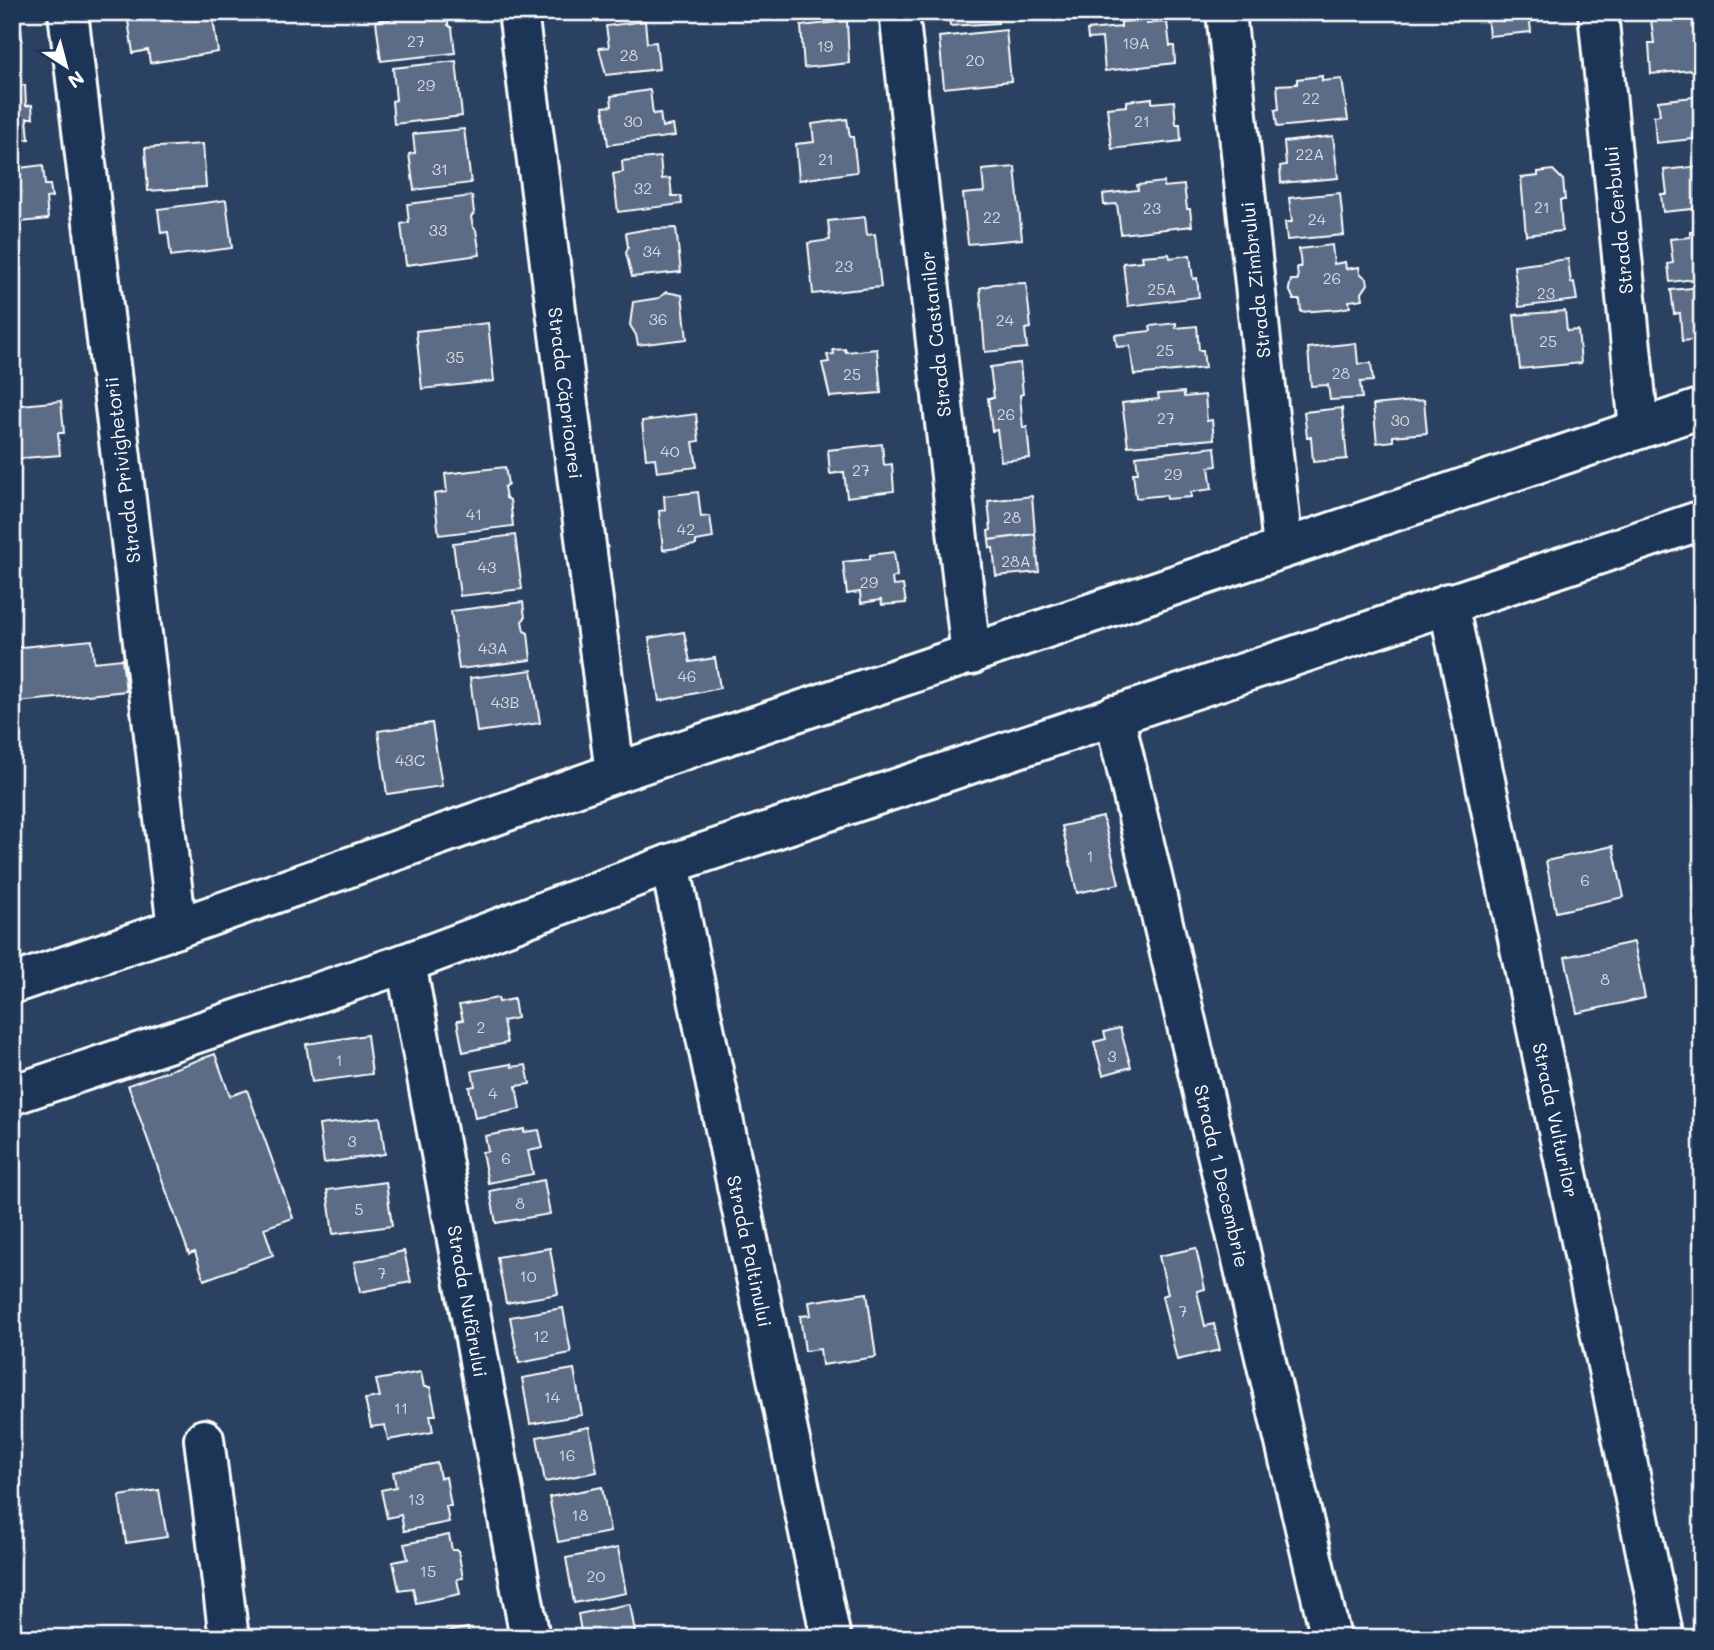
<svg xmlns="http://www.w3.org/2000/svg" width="1714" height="1650" viewBox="0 0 1714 1650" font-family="Mali,sans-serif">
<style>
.building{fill:#5b6c86;stroke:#fff;stroke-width:2}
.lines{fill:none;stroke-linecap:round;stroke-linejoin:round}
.street-casing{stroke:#fff;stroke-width:44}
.street{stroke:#1d3557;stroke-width:38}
.labels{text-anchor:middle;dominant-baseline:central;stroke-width:6;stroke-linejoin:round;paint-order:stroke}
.number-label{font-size:16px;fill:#d6dae1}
.street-label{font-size:19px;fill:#fff;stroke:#1d3557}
</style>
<rect width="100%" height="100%" fill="#2a4161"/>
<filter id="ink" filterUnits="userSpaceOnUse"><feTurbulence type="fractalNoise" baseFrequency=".0143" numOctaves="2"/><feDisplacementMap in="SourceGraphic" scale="14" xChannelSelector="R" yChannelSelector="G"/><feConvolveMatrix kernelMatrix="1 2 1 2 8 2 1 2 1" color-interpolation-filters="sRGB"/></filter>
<g filter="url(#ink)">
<g class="building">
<path d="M12,12L15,28H21L22,40L16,41L18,62H12Z"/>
<path d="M137,12H212L218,52L150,63L148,50L133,53L127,14Z"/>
<path d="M389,12H448V25L452,28L455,53L381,61L376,21L390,19Z"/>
<path d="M949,12H997L998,23L950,26Z"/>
<path d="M1481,12H1533L1529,13L1531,32L1489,36L1487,17H1483Z"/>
<path d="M1671,12H1700L1702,15V69L1651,74L1649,43H1654L1651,20L1672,18Z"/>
<path d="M1147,19V24L1167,22L1170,46H1174L1175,63L1105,71L1102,38L1088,39L1087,30L1121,27V22Z"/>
<path d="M645,21L647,43L656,42L659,69L606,75L599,48L609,47L606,26Z"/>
<path d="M847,21L849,63L804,68L801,26Z"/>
<path d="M1006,30L1011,81L944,88L939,37Z"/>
<path d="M456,61L462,116L394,124L392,101L396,100L393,68Z"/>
<path d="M1322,76V81L1342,79L1348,120L1277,127L1275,110L1279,109L1277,85L1297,84V79Z"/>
<path d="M25,85L26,106L32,105L33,118H27L29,139L12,141V87Z"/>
<path d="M650,90L653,114L660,113L662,127L673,125L675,136L608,145L603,107L612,106L611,96Z"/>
<path d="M1702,96V138L1656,143L1654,116L1660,115L1658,101Z"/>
<path d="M1152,98V103L1174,101L1176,124H1180L1181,141L1112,149L1107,108L1127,106V101Z"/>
<path d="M847,119L850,137H853L857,172L799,180L796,144L814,142L812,124Z"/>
<path d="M464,129L471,183L414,190L409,154L415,153L413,134Z"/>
<path d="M1333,136L1338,178L1281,183L1280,166L1286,165L1284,142Z"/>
<path d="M203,144L206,187L148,191L145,148Z"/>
<path d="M660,157L662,179L670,178L672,196H681L682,204L618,212L613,174L623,172L622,161Z"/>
<path d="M43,165L45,185H50L52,197L46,198L48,219L12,223V169Z"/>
<path d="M1702,166V208L1663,212L1661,194H1667L1664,170Z"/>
<path d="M1015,167L1022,239L968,244L963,194L984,192L982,170Z"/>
<path d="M1553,170L1563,180L1565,200H1560L1562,231L1526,235L1521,178L1538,176V172Z"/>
<path d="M1164,182V187L1184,185L1187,209H1190L1192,226L1121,234L1117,204L1104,205L1103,194L1138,190L1137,185Z"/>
<path d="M1340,193L1344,235L1287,240L1285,222H1292L1289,198Z"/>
<path d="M472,196L474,213L471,217L473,227L476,230L480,255L406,265L401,224L409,222L407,204Z"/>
<path d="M226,200L232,248L171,256L168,232L161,233L158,209Z"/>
<path d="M865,217L867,235L875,234L881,287L813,294L808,243L830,240L828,221Z"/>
<path d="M676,228L681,272L632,277L626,253L628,247L626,233L648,229Z"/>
<path d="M1702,231V278L1670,282L1668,264L1673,263L1670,239L1690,237V232Z"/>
<path d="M1332,245L1334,264L1345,262L1346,269L1359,267L1360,273L1367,279L1368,284L1362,293L1363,299L1349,301L1350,307L1340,309L1301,312L1300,300H1294L1289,289L1291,280H1298L1297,267H1301L1299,249Z"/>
<path d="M1169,254L1170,258L1190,255L1193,279L1197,278L1199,297L1128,306L1123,263L1143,261L1142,256Z"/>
<path d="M1568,259L1571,283L1574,282L1577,300L1519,307L1514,266Z"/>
<path d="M1026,283L1031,328L1025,329L1027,348L985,352L980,288L994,284Z"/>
<path d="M1702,287V339L1682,341L1680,313L1674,314L1671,290Z"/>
<path d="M666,292L682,295L687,339L638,345L636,335L630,325L633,302L659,298Z"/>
<path d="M1565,311L1567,331L1578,330L1581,363L1520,369L1514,315Z"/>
<path d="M488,323L494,381L422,389L416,331Z"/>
<path d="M1176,323V328L1197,326L1199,350H1203L1205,368L1134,375L1130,346L1117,347L1115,335L1151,331L1150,326Z"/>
<path d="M1356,343L1358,364L1371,363L1373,381L1360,382L1362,398L1330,400L1328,385L1311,386L1308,348Z"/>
<path d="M845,349L846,352L877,349L881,393L830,397L822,363L829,362L827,355L834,354L833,350Z"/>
<path d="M1020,363L1023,394L1020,395L1023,428L1027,427L1030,458L1001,461L997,430L992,431L988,398H994L990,367Z"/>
<path d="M1184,392V397L1205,395L1207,421L1212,420L1214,439L1128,446L1122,403L1159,399L1158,394Z"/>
<path d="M1424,400L1427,433L1393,436V441L1377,443L1373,405Z"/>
<path d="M61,401L64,433H58L60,455L12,459V406Z"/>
<path d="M1342,408L1347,459L1313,462L1311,437H1307L1304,412Z"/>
<path d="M696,414L699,441L693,442L697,467L657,472L655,458L646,459L642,421Z"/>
<path d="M882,444L884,465L892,464L894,491L847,497L844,472L830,474L828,450Z"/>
<path d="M1215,447L1217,466L1209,467L1212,489L1191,492V497L1167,499L1166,495L1136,498L1133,473H1138L1136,456Z"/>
<path d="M505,467L508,484L504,487L506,498L510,500L513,526L439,535L434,494L447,492L445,474Z"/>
<path d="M698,492L701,517L710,516L713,538L696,541V545L663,550L659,511L665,510L664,496Z"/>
<path d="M1032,496L1035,534L989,540L988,531L991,530L988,501Z"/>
<path d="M1035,534L1039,572L996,576L993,548H990L989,540Z"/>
<path d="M515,535L522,589L460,596L453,543Z"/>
<path d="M894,552L897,576L892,578L893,586L903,585L906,603L882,605L881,600L861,603L860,592L847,594L843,562L870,559V555Z"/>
<path d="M523,602L525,618L522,621L524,631L528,633L531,660L459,669L451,611Z"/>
<path d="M684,632L690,662L715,658L720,688L659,701L649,638Z"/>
<path d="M92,640L94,662L122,659L126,691L18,702L12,648Z"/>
<path d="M532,670L540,723L477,732L470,678Z"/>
<path d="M432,723L442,786L387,794L378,731Z"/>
<path d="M1103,817L1119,884L1077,893L1062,826Z"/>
<path d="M1613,846L1624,897L1556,912L1546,861Z"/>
<path d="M1634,942L1645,998L1577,1013L1565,957Z"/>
<path d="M498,998L499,1002L514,999L517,1018L503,1021L507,1043L463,1052L457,1021L463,1020L459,1005Z"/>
<path d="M1120,1028L1131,1067L1103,1075L1094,1042L1106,1039L1104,1032Z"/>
<path d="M367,1035L372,1074L312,1082L306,1044Z"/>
<path d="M215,1054L230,1096L247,1090L293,1218L264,1228L273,1255L204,1280L195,1252L189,1254L128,1085Z"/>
<path d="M511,1064L512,1067L526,1065L530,1084L516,1086L520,1109L475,1118L469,1087L475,1086L472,1071Z"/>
<path d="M380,1117L385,1154L324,1163L319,1125Z"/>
<path d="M524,1129V1132L539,1130L543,1148L528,1151L533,1174L488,1183L482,1152L488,1151L485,1136Z"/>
<path d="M544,1180L550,1214L496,1223L490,1191Z"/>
<path d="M386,1182L392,1226L333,1234L327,1190Z"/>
<path d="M550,1248L558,1294L506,1303L497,1257Z"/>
<path d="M1196,1248L1205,1289L1197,1291L1205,1326L1214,1324L1220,1350L1177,1360L1162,1296L1168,1294L1159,1256Z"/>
<path d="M404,1251L411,1282L360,1292L354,1262Z"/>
<path d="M867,1293L876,1357L822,1365L820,1349L805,1351L800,1316L811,1315L809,1302Z"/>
<path d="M563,1308L571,1353L519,1363L510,1317Z"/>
<path d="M574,1369L582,1415L530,1424L522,1378Z"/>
<path d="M421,1372L424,1387H430L436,1415H430L433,1432L388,1440L385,1425L371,1427L365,1399L380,1397L376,1380Z"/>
<path d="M589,1427L597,1472L545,1482L537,1437Z"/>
<path d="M437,1463L440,1478L446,1477L451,1506H446L449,1522L404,1531L401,1515L387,1518L381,1490L396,1487L393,1472Z"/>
<path d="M602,1487L610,1532L558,1542L549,1497Z"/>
<path d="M159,1490L167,1537L126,1543L119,1496Z"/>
<path d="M449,1535L452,1550H458L463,1578L457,1579L460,1594L416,1603L413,1588L399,1590L393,1562L408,1559L404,1544Z"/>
<path d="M618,1548L626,1593L574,1603L566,1558Z"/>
<path d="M630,1604L636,1638H582L578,1614Z"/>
<path d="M468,1628L470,1638H423V1636Z"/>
</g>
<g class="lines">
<defs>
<g id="street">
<path d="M68,12L177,928"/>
<path d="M518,12L615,773"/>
<path d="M899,12L971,655"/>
<path d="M1226,12L1283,548"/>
<path d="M1598,12L1639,429"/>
<path d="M1448,603L1664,1638"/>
<path d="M1114,715L1331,1638"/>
<path d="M670,864L831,1638"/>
<path d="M406,963L530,1638"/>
<path d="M12,984L177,928L615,773L1702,408"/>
<path d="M12,1095L406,963L670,864L1702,520"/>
<path d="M204,1439L229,1638"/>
</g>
</defs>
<use href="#street" class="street-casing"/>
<use href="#street" class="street"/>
</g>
</g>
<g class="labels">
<g class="number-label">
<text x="416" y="40">27</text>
<text x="1136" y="42">19A</text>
<text x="825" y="45">19</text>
<text x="629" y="54">28</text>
<text x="975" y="59">20</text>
<text x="426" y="84">29</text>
<text x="1311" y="97">22</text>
<text x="633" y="120">30</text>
<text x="1142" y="120">21</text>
<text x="1310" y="153">22A</text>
<text x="826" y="158">21</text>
<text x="440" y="168">31</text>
<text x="643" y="187">32</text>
<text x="1542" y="206">21</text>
<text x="1152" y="207">23</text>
<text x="992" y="216">22</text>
<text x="1317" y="218">24</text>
<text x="438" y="229">33</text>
<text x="652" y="250">34</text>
<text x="844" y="265">23</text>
<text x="1332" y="277">26</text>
<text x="1162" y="288">25A</text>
<text x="1546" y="292">23</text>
<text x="658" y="318">36</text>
<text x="1005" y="319">24</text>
<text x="1548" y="340">25</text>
<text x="1165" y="349">25</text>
<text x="455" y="356">35</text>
<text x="1341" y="372">28</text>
<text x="852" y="373">25</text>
<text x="1006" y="413">26</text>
<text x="1166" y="417">27</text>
<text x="1400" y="419">30</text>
<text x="670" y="450">40</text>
<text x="861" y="469">27</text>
<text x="1173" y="473">29</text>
<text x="474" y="513">41</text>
<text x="1012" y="516">28</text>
<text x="686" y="528">42</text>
<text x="1016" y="560">28A</text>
<text x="487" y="566">43</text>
<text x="869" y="581">29</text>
<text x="493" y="647">43A</text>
<text x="687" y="675">46</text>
<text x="505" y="701">43B</text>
<text x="410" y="759">43C</text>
<text x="1090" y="855">1</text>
<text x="1585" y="879">6</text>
<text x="1605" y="978">8</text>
<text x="481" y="1026">2</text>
<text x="1112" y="1055">3</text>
<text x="339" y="1059">1</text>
<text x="493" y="1092">4</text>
<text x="352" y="1140">3</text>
<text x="506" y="1157">6</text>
<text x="520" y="1202">8</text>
<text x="359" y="1208">5</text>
<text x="382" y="1272">7</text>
<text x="528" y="1275">10</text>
<text x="1183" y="1310">7</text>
<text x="541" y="1335">12</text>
<text x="552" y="1396">14</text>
<text x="401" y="1407">11</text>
<text x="567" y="1454">16</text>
<text x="416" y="1498">13</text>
<text x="580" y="1514">18</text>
<text x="428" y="1570">15</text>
<text x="596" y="1575">20</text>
</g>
<g class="street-label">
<text transform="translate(1618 220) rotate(-96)">Strada Cerbului</text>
<text transform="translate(1255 280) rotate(-96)">Strada Zimbrului</text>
<text transform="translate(935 334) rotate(-96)">Strada Castanilor</text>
<text transform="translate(566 393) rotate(83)">Strada Căprioarei</text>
<text transform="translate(122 470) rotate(-97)">Strada Privighetorii</text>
<text transform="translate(1556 1120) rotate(78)">Strada Vulturilor</text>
<text transform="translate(1222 1176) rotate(77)">Strada 1 Decembrie</text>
<text transform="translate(750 1251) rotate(78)">Strada Paltinului</text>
<text transform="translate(468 1301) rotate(80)">Strada Nufărului</text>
</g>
</g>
<rect width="1714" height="1650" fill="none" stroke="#1d3557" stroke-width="42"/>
<rect x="21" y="21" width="1672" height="1608" fill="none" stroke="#fff" stroke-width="2.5" filter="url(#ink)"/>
<g transform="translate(66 66) rotate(144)" stroke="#1d3557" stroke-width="5" paint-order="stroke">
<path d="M0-5L12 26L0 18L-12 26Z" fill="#ffffff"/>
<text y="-10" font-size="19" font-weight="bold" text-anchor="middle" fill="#ffffff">N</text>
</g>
</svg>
